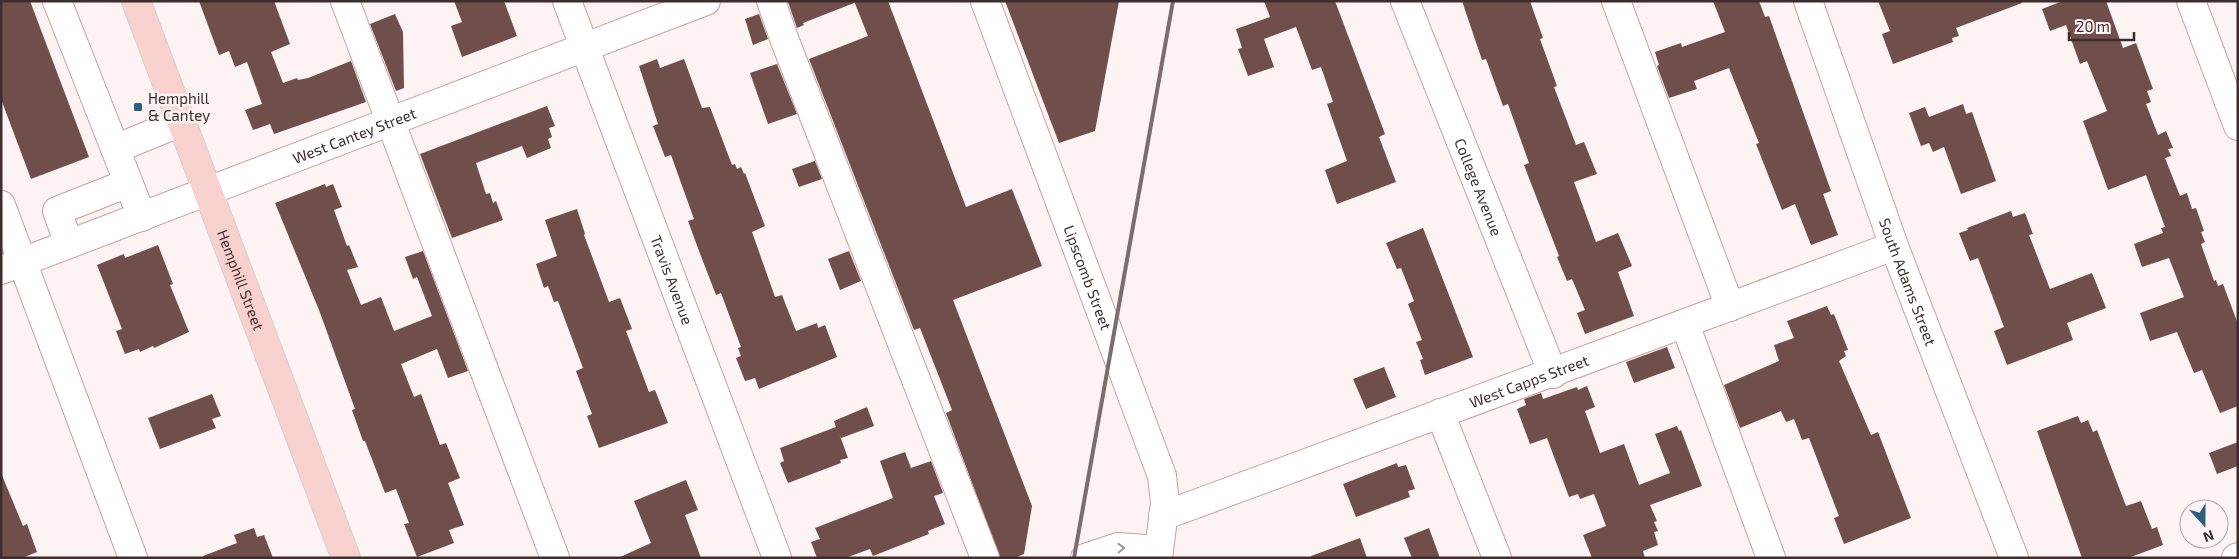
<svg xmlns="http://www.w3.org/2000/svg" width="2239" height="559" viewBox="0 0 2239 559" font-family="'Exo 2',sans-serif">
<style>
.building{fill:#704e4c}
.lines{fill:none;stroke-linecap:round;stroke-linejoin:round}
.minor-casing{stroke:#c9a19e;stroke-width:30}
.major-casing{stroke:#d4d1d1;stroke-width:30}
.minor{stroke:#fff;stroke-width:28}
.major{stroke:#f8d1ce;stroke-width:28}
.rail{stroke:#7a6d6c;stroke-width:4}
.oneway{stroke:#9e9696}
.poi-dot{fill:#2a607b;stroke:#fcf3f2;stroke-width:2}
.labels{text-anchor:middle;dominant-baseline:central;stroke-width:5;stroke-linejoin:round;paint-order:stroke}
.poi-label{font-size:15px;fill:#3d2e2d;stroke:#fcf3f2;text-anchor:start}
.street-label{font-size:15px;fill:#3d2e2d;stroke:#fcf3f2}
</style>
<rect width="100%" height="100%" fill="#fcf3f2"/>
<g class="building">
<path d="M1,1H30L89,157L31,179L1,99Z"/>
<path d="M199,1H274L290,44L271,52L283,83L297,78L298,80L308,78L351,61L366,102L274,134L270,124L253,130L245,110L262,104L247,62L235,67L229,51L219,55Z"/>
<path d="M454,1H504L517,36L462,57L451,26L462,22Z"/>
<path d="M791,1H854V3L803,23L804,25L797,28L788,2Z"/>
<path d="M854,1H888L966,207L1012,189L1042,266L953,300L1032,506L1024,554L1014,558H1000L946,413L952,410L920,328L914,330L809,59L868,36Z"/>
<path d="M1005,1H1119L1095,131L1059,143Z"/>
<path d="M1264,1H1335L1385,134L1379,137L1396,182L1337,204L1325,170L1347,161L1327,104L1333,102L1321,67L1312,70L1296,27L1264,39L1274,67L1248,76L1238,49L1242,48L1236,29L1270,17Z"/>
<path d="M1462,1H1530L1543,38L1540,39L1557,86L1554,87L1576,145L1584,142L1597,174L1574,182L1596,242L1618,233L1632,266L1618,272L1634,316L1585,334L1577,313L1585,310L1572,279L1567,281L1557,257L1559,256L1524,165L1529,163L1508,104L1503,106L1486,59L1482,60Z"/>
<path d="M1713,1H1759L1765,17L1769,16L1831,191L1823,194L1838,235L1811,245L1795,204L1782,210L1756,144L1759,143L1729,68L1694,81L1697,89L1669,98L1657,66L1659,65L1655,52L1681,43L1682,47L1725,32Z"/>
<path d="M1878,1H2021L2022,3L1956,28L1959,36L1952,38L1953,42L1893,64L1882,34L1890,31Z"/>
<path d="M2063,1H2106L2123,48L2136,43L2153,89L2147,91L2151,102L2146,104L2158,135L2166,131L2173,148L2168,149L2171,156L2165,158L2180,196L2187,193L2192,209L2196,208L2204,231L2201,232L2205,242L2201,244L2214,281L2216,280L2218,286L2223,284L2238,324V406L2220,413L2202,370L2194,373L2177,332L2150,341L2140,313L2184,297L2169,258L2142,267L2134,244L2163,233L2161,228L2165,227L2146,175L2108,190L2083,121L2107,111L2087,61L2080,64L2066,25L2050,31L2042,9Z"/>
<path d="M395,14L403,32L404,88L396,91L370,24Z"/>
<path d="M759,14L768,39L753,45L745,19Z"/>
<path d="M657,59L660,68L684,59L702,108L710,107L732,165L735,164L737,169L741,167L744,174L745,173L765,226L752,232L775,297L782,295L796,331L817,323L818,328L825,325L837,357L759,389L755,378L745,381L736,358L741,356L738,348L741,347L721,293L716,295L699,251L688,221L694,219L671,155L665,157L653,126L658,124L639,66Z"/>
<path d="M777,64L797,114L768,124L750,73Z"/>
<path d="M1963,104L1966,114L1972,112L1996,181L1961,194L1944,147L1933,152L1929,143L1921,146L1909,113L1925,107L1929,117Z"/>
<path d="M547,106L555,126L549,128L552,137L548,139L551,148L527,158L522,146L476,163L486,194L490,193L493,203L496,201L503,220L452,238L420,154Z"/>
<path d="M815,161L822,179L799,187L792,169Z"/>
<path d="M325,184L326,187L333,184L342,207L334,210L347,246L349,245L358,267L347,270L361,305L381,297L394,331L432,316L417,277L413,279L405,257L423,251L468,371L448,378L437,349L401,364L414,397L421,394L440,445L446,443L460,478L448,483L464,525L449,530L454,543L417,557L404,524L409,523L396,489L385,493L365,441H363L352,410L355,409L319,310L275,203Z"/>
<path d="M577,209L585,234L584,235L609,302L620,298L632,329L626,331L649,392L655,390L668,423L599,448L587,416L592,414L576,371L583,368L558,301L554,302L548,286L544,288L536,264L557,256L545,220Z"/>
<path d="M2011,211L2013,217L2025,213L2033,234L2029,235L2050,289L2092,273L2106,308L2067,323L2073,340L2007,365L1994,331L2004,327L1978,258L1970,261L1959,233L1968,230L1967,228Z"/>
<path d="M1423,228L1473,357L1425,375L1420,360L1423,359L1416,342L1422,340L1408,304L1414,301L1401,268L1397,269L1386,243Z"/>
<path d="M158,245L173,284L170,285L189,332L154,348L153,346L140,352L139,349L125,354L116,331L122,329L97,265L124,254L125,258Z"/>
<path d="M849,251L861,281L840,290L828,259Z"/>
<path d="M1827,306L1831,315L1834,314L1848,350L1844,351L1846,356L1839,361L1871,435L1878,432L1911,518L1844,544L1834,518L1839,516L1809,438L1802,440L1794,419L1786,422L1781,411L1740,428L1724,385L1779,361L1774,345L1794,338L1787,321Z"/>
<path d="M1667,347L1675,368L1634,383L1626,362Z"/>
<path d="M1384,367L1396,397L1366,409L1353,379Z"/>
<path d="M1587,386L1595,407L1585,411L1600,453L1624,444L1639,485L1670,473L1655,434L1677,426L1679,431L1681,430L1702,486L1650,505L1657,521L1654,522L1658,531L1654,532L1658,545L1643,551L1645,558H1592L1583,535L1606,526L1594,494L1580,499L1578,494L1569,497L1547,438L1530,444L1517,409L1526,405L1524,399L1541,393L1543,399L1577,387L1578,390Z"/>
<path d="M212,394L221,416L212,419L216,428L160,449L148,418Z"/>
<path d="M867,407L874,426L841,438L839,433L848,458L840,460L841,463L788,483L780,463L784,461L780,448L836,427L834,421Z"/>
<path d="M2078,416L2081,423L2088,420L2093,432L2097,430L2126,506L2141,501L2152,529L2157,527L2163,545L2128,558H2082L2037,431Z"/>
<path d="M2238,442V466L2217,474L2209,453Z"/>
<path d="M905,452L911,468L931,461L943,493L934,496L945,524L928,531L929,534L873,556L870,549L845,558H817L811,542L820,539L815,528L893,498L880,461Z"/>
<path d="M1397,463L1398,467L1406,465L1415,489L1408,491L1410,497L1356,517L1343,484Z"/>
<path d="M1,473L23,526L27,524L37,552L22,558H1Z"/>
<path d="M686,480L698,510L685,515L701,558H618L651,543L634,501Z"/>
<path d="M254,528L257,537L264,535L273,558H204L203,556L237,543L234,535Z"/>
<path d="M1429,528L1440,558H1412L1404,538Z"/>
<path d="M1360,538L1367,558H1312L1311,556Z"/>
</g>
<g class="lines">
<defs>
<g id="minor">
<path d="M57,1L142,217"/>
<path d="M345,1L555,558"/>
<path id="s1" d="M567,1L777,558"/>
<path d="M771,1L785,41L985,558"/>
<path id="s2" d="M985,1L1162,476L1165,503L1158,558"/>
<path id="s3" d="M1405,1L1553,374"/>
<path d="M1616,1L1730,307"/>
<path id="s4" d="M1808,1L1894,246L2014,558"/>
<path d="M2191,1L2238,126"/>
<path d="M115,149L181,122"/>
<path d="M1,205L133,558"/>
<path d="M69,244L57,211L128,183"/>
<path id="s5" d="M1,270L706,1"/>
<path d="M1685,324L1771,558"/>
<path d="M1440,413L1497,558"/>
<path id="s6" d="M1163,516L1894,246"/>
<path d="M1085,558L1118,547L1159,550"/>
<path d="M2236,558L2238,557"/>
</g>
<g id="major">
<path id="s7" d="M136,1L346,558"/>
</g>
</defs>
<use href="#minor" class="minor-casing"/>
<use href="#major" class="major-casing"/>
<use href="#minor" class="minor"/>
<use href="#major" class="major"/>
<path class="rail" d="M1074,558L1173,1"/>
</g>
<defs><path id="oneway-chevron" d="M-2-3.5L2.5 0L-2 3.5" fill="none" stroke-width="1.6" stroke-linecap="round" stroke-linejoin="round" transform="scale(1.25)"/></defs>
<use class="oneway" href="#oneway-chevron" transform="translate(1121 548) rotate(-2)"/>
<rect class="poi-dot" x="133" y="102" width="10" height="10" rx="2.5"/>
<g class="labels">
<g class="poi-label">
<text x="148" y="98">Hemphill<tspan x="148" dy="17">&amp; Cantey</tspan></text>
</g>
<g class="street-label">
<text stroke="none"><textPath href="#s5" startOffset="378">West Cantey Street</textPath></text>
<text stroke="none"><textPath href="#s3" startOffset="200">College Avenue</textPath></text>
<text stroke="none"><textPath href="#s2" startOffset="295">Lipscomb Street</textPath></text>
<text stroke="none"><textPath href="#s7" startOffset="298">Hemphill Street</textPath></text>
<text stroke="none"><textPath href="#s1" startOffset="298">Travis Avenue</textPath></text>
<text stroke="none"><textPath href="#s4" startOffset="298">South Adams Street</textPath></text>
<text stroke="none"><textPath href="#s6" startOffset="390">West Capps Street</textPath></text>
</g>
</g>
<rect width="2239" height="559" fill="none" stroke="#3d2e2d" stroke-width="5"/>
<g transform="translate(2204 524) rotate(159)"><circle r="24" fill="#fcf3f2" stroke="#b0a4a3"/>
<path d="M0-4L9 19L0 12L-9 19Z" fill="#2a607b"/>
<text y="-8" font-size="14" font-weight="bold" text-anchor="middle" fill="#3d2e2d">N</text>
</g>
<path d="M2069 32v8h65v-8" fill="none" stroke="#3d2e2d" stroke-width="2.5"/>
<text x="2076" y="32" font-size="15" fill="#3d2e2d" stroke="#fcf3f2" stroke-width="4" paint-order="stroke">20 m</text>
</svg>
